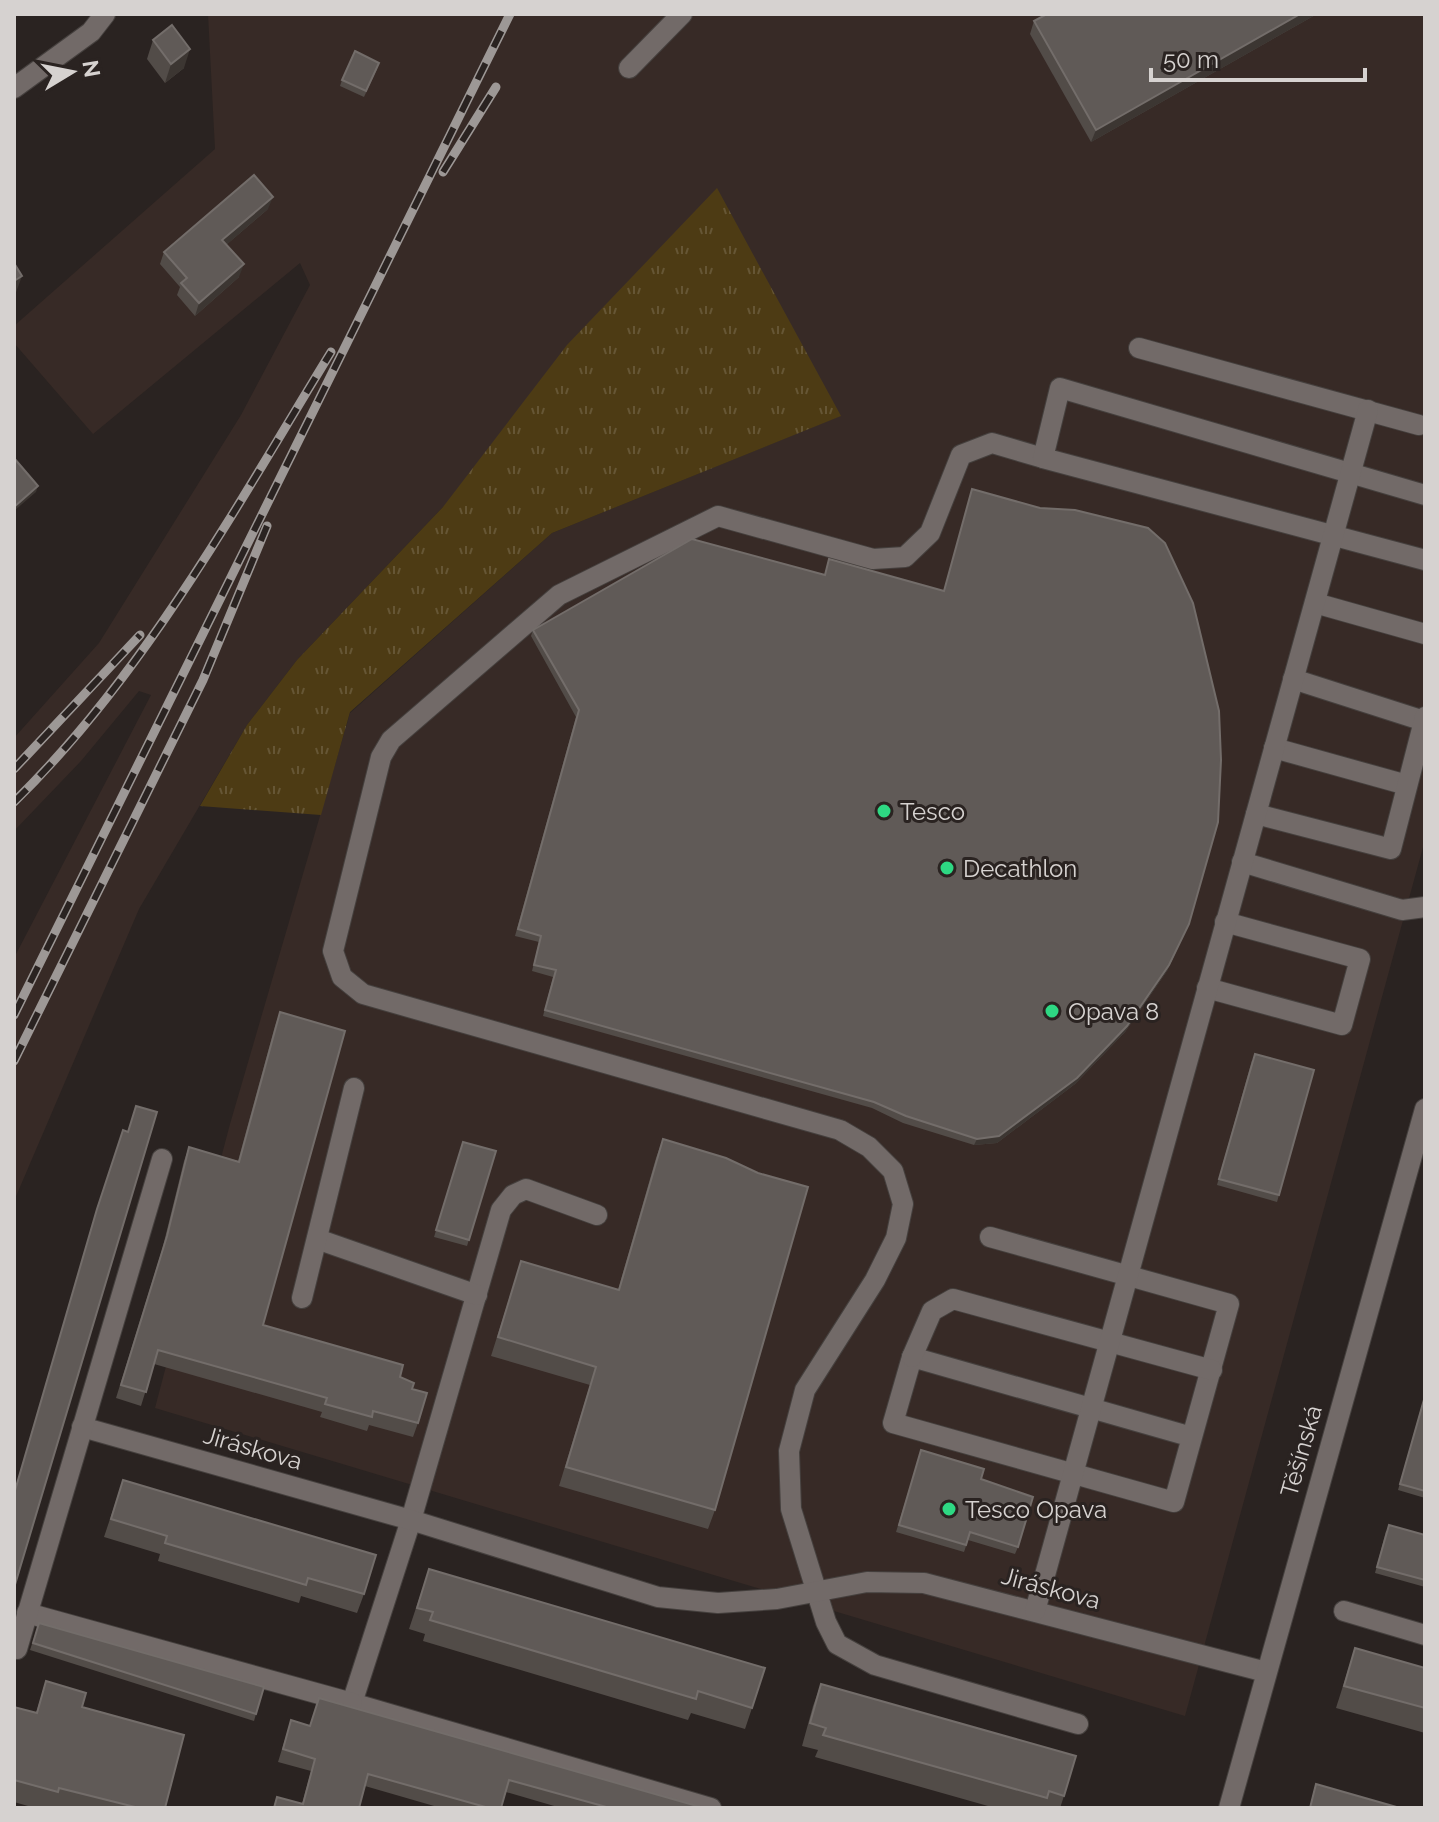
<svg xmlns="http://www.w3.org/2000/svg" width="1439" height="1822" viewBox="0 0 1439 1822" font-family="Raleway,sans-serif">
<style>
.built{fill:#372a26}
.grass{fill:url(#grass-tufts)}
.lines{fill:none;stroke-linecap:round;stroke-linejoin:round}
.minor-casing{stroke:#45403e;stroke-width:22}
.minor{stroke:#726a68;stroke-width:20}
.rail-casing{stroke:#9d9896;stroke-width:9}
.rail{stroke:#2a2321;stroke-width:6;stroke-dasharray:18;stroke-linecap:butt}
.wall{fill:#524c48}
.shaded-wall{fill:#3c3632}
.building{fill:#605a57;stroke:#736d6a;stroke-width:2}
.poi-dot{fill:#2ed883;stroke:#2a2321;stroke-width:3}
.labels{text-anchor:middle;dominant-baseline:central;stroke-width:6;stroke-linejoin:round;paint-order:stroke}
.poi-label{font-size:24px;fill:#d6d2d0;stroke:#2a2321;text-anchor:start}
.street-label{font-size:24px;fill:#d6d2d0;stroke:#2a2321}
</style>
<defs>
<pattern id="grass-tufts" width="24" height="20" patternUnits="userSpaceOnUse" patternTransform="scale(2)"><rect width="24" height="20" fill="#4d3b14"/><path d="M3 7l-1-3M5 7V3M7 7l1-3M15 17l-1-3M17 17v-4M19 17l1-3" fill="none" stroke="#665635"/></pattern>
</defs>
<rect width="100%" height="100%" fill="#2a2321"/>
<path class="built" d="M208,14H1425V840L1185,1716L155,1408L230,1124L350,713L552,533L840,416L443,507L297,660L247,725L139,909L14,1201V958L151,695L139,691L81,761L14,831V738L99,643L241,415L310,285L300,263L93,434L14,343V326L215,149Z"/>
<path class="grass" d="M717,188L841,416L552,533L350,712L321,815L200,806L247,725L297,660L443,507L567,345Z"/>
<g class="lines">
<defs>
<g id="minor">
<path d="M629,68L682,14"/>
<path d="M14,88L91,32L105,14"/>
<path d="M1139,348L1419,425"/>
<path d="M1043,458L992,443L961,455L930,533L905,557L873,559L718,516L559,595L391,740L381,757L333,951L342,977L363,994L840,1130L869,1147L893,1171L903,1204L896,1238L875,1280L805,1390L789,1451L791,1509L826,1622L837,1644L875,1665L1078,1724"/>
<path d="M1425,495L1060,388L1043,458L1425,560"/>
<path d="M1315,603L1425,634"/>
<path d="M1293,679L1424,721"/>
<path d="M1274,748L1407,785"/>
<path d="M1256,814L1391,849L1425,717"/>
<path d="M1242,862L1402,910L1425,907"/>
<path d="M1207,988L1342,1025L1360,959L1225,922"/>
<path d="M597,1215L526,1189L513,1195L501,1210L411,1520L352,1703L711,1808"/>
<path d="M990,1237L1229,1304L1174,1502L893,1423L912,1357L1192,1437"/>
<path d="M317,1239L477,1295"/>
<path d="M302,1298L354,1088"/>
<path d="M912,1357L932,1311L953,1299L1212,1370"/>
<path d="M82,1427L411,1520L658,1597L718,1603L777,1599L867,1582L924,1583L1266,1672"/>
<path d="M1035,1611L1368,410"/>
<path d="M1344,1611L1425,1635"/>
<path d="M27,1613L352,1703"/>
<path d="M17,1649L162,1159"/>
<path d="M1229,1808L1425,1109"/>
</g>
</defs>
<use href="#minor" class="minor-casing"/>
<use href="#minor" class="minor"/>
<defs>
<g id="rail">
<path d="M443,172L496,87"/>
<path d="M14,769L140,635"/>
<path d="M14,802C145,674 236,507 331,352"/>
<path d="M14,1015L510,14"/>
<path d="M14,1061L203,680L267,526"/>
</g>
</defs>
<use href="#rail" class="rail-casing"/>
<use href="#rail" class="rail"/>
</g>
<g class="wall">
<path d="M1317,14L1091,142L1030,34L1034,21Z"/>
<path d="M153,40L184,68L165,83L147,59Z"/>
<path d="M377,69L364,97L340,86L342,80Z"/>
<path d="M268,209L226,245L239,277L195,316L177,295L180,287L160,264L164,252Z"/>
<path d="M533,630L1189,924L1167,971L1125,1032L1075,1084L997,1143L974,1145L903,1123L872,1108L543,1016L553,977L532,971L539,942L515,936L576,717L531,636Z"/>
<path d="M280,1012L263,1325L400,1377L412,1389L418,1423L413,1437L369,1425L367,1431L320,1417L322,1412L154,1364L141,1406L116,1398L162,1250L184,1161L189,1147L238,1161L275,1026Z"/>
<path d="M1252,1060L1279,1195L1277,1202L1217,1185Z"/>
<path d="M663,1139L715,1510L708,1529L559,1486L590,1385L491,1356L521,1261L618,1290L656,1158Z"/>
<path d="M463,1142L496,1151L467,1246L434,1237Z"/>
<path d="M1425,1394V1498L1398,1490Z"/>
<path d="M921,1450L981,1479L1018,1547L1015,1554L968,1540L964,1552L896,1532Z"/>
<path d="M123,1480L364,1594L357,1613L301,1596L299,1603L158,1561L160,1554L104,1537Z"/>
<path d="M1386,1531L1425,1535V1587L1375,1573Z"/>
<path d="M429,1569L752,1708L745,1729L691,1713L688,1720L423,1641L425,1634L409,1629Z"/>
<path d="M39,1623L256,1714L254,1721L30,1650Z"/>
<path d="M1355,1648L1425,1668V1733L1336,1708Z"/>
<path d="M46,1681L82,1707L165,1808H35L14,1802V1707L36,1713Z"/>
<path d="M821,1684L1064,1796L1060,1808H995L815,1757L818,1750L802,1746L813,1706Z"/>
<path d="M291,1720L310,1726L704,1808H561L506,1792L501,1808H441L365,1786L359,1808H273L277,1797L302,1804L311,1771L278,1762Z"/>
</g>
<g class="shaded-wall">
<path d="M1300,14H1317L1091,142L1096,130Z"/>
<path d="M190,49L184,68L165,83L171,64Z"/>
<path d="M273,197L268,209L218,252L222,240Z"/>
<path d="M244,264L239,277L195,316L199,303Z"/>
<path d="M22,276L14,298V281Z"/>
<path d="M38,486L36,492L14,511V507Z"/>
<path d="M1189,924L1167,971L1125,1032L1075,1084L997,1143L974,1145L977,1139Z"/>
</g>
<g class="building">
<path d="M1047,14H1300L1096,130L1034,21Z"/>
<path d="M172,25L190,49L171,64L153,40Z"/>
<path d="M355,51L379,63L366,91L342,80Z"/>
<path d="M254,175L273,197L222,240L244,264L199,303L181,283L187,278L164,252Z"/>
<path d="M14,263L22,276L14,281Z"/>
<path d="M14,458L38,486L14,507Z"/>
<path d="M972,489L1040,508L1075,510L1148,528L1165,543L1193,603L1219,711L1221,760L1218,822L1189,924L1169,965L1127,1026L1077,1078L999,1136L977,1139L906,1116L874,1102L545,1010L556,970L534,965L541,936L518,929L579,710L533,630L692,539L825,575L829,559L944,591Z"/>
<path d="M280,1012L345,1031L263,1325L403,1365L400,1377L414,1383L412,1389L427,1393L418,1423L373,1411L372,1417L325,1404L327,1398L158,1350L146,1392L121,1385L167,1236L189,1147L239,1162Z"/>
<path d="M1255,1054L1314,1070L1279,1195L1219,1179Z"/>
<path d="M136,1106L157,1112L14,1588V1494L97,1209L123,1130L128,1132Z"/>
<path d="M663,1139L726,1158L758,1173L808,1187L715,1510L566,1467L596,1367L498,1337L521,1261L619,1290Z"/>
<path d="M463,1142L496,1151L469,1240L436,1230Z"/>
<path d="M1425,1396V1491L1400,1484Z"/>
<path d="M921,1450L984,1469L981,1479L1033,1497L1018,1547L970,1532L966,1545L899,1525Z"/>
<path d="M123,1480L376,1555L364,1594L308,1578L306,1585L165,1543L167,1536L111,1519Z"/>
<path d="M1389,1525L1425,1535V1580L1377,1567Z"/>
<path d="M429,1569L765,1668L752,1708L698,1691L696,1699L430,1620L433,1612L417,1608Z"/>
<path d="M39,1623L264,1687L256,1714L33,1643Z"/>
<path d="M1355,1648L1425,1668V1708L1344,1686Z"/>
<path d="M46,1681L86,1693L82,1707L184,1735L165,1808H139L59,1788L58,1792L14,1780V1707L37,1713Z"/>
<path d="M821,1684L1076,1756L1064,1796L1049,1791L1047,1798L823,1735L826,1728L810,1723Z"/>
<path d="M319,1698L704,1808H610L509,1780L501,1808H489L368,1774L359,1808H274L277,1797L303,1804L315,1759L283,1749L291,1720L310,1726Z"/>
<path d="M1316,1784L1400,1808H1310Z"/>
</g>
<g class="poi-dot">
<circle cx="884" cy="811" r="8"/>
<circle cx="947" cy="868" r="8"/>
<circle cx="1052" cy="1011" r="8"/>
<circle cx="949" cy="1509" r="8"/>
</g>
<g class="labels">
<g class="poi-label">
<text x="900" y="811">Tesco</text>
<text x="963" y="868">Decathlon</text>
<text x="1068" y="1011">Opava 8</text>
<text x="965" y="1509">Tesco Opava</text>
</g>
<g class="street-label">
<text transform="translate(253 1448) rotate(16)">Jiráskova</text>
<text transform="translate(1301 1451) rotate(-74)">Těšínská</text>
<text transform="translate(1051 1588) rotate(15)">Jiráskova</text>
</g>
</g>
<rect width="1439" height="1822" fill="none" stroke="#d6d2d0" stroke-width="32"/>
<g transform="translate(72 72) rotate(80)" stroke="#2a2321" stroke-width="6" paint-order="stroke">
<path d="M0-6L14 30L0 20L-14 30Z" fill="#d6d2d0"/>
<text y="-12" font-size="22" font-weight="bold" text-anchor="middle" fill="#d6d2d0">N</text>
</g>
<path d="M1151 68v12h214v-12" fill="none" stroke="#d6d2d0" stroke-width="4"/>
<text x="1163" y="68" font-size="24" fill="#d6d2d0" stroke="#2a2321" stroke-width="6" paint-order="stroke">50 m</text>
</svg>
